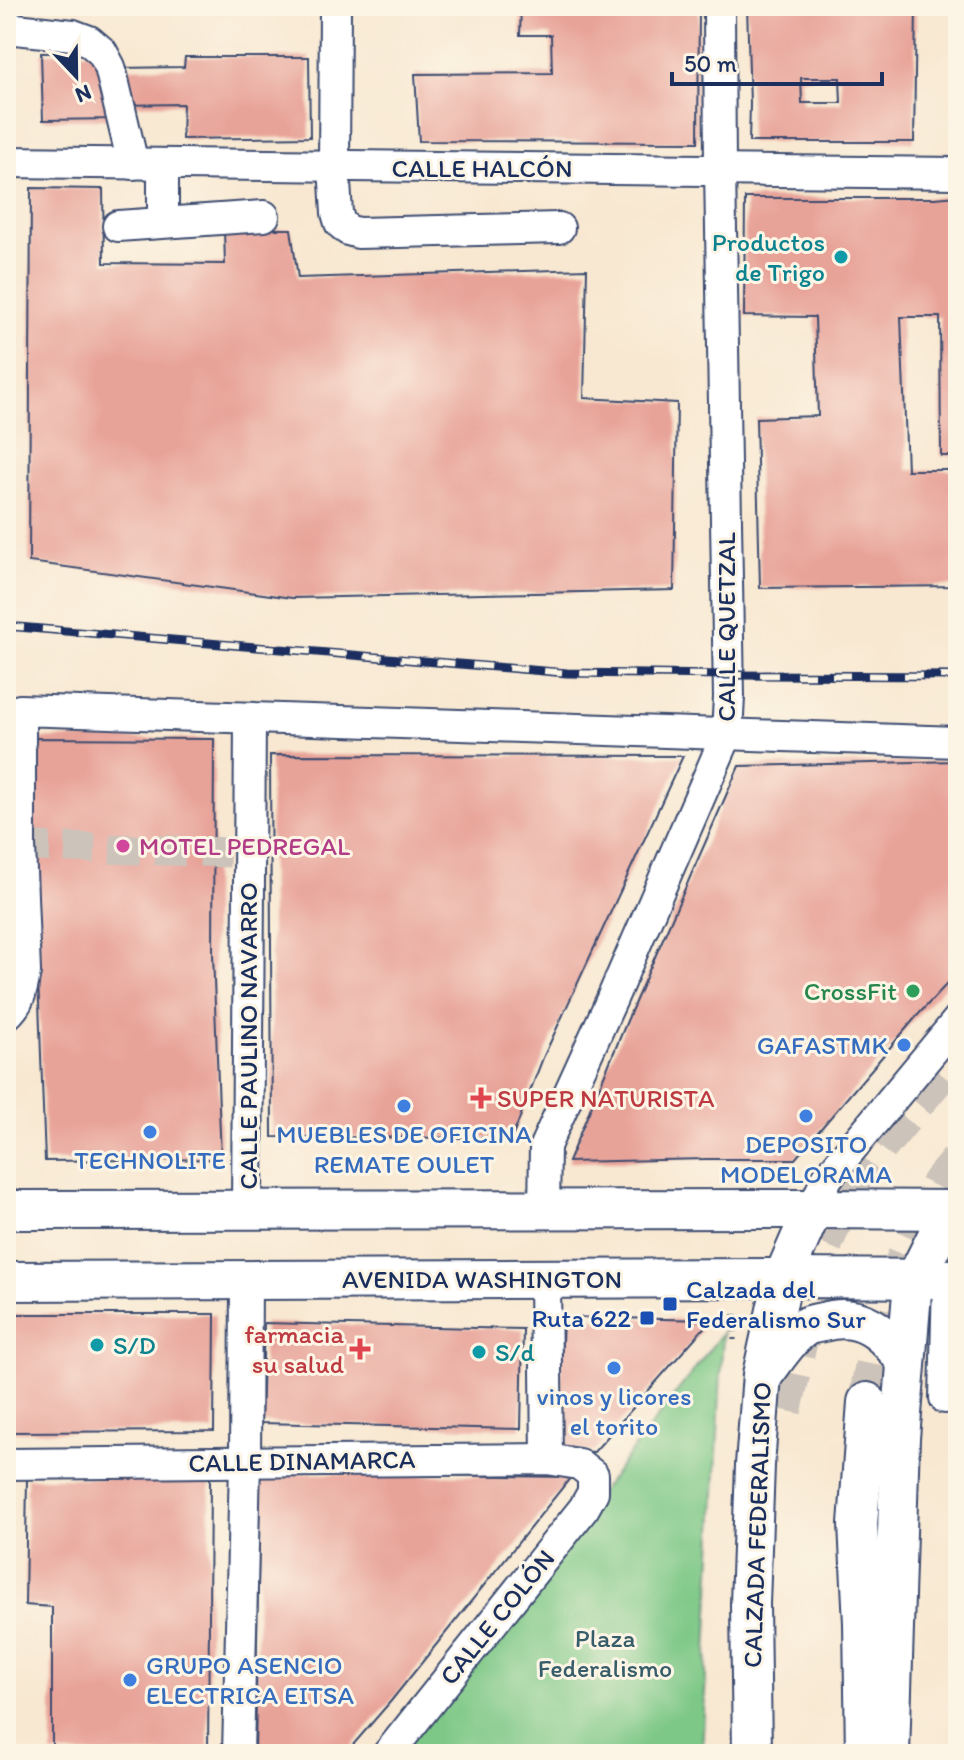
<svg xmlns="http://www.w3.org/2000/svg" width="964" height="1760" viewBox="0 0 964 1760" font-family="Itim,sans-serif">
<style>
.green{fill:#7dc886;stroke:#4c7c72;stroke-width:2}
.building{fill:#e8a399;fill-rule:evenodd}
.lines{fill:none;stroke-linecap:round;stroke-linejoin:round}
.minor-tunnel{stroke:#ccc3ba;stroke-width:30;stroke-dasharray:30 15;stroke-linecap:butt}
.major-tunnel{stroke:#ccc3ba;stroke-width:38;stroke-dasharray:38 19;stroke-linecap:butt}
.minor-casing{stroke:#3c4b6f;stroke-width:34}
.major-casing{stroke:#3c4b6f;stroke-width:42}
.path{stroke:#3c4b6f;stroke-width:5;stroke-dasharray:2 6;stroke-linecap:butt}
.minor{stroke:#fff;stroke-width:30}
.major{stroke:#fff;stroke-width:38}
.rail-casing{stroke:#1b2f5e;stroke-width:9}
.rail{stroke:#fcf5e5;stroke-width:6;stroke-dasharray:18;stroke-linecap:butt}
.culture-dot{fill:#0f9aa8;stroke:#fcf5e5;stroke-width:3}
.hotel-dot{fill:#d1479c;stroke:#fcf5e5;stroke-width:3}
.leisure-dot{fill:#2e9e5b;stroke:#fcf5e5;stroke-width:3}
.shop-dot{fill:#3f7fe0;stroke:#fcf5e5;stroke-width:3}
.health-dot{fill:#e0444e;stroke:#fcf5e5;stroke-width:3}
.transit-dot{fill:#1a4fb4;stroke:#fcf5e5;stroke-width:3}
.labels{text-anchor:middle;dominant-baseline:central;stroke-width:6;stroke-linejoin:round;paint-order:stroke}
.street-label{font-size:26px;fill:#1b2f5e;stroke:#fcf5e5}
.culture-label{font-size:26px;fill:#0d838f;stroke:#fcf5e5;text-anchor:start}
.hotel-label{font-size:26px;fill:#b23c85;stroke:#fcf5e5;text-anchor:start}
.leisure-label{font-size:26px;fill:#27864d;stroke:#fcf5e5;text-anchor:end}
.shop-label{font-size:26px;fill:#366cbe;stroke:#fcf5e5}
.health-label{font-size:26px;fill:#be3a42;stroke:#fcf5e5;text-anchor:start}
.transit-label{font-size:26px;fill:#164399;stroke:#fcf5e5;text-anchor:start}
.park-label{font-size:26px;fill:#385d6a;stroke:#fcf5e5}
</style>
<rect width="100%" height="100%" fill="#fcf5e5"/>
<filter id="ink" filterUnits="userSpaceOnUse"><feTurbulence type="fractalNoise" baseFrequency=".0125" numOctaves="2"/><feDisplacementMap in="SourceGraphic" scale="16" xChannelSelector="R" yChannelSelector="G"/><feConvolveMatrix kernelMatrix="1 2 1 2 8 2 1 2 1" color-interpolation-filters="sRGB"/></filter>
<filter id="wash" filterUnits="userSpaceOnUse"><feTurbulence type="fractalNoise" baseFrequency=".006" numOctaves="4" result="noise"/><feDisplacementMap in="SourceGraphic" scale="32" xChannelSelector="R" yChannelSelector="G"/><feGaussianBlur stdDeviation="1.8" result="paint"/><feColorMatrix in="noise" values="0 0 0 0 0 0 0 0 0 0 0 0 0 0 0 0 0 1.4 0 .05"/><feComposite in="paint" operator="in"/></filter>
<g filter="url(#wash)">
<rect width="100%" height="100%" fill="#f8e8d1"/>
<path class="green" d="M723,1332L702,1754H400Z"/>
<g id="blocks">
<g class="building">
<path d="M521,6H699L698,142L419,141L415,74L552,73L551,35H520Z"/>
<path d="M747,6H916L914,142H749L750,104ZM801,78H840L841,103H802Z"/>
<path d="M117,52V68L184,67L185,57H309L310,137L182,139L183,104L117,105L118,119L43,120L41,53Z"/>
<path d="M31,188L103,189L104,263L225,264L224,229H291L298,278L587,269L584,398L677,403L674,590L292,598L29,562Z"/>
<path d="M958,196V586L760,588L756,418L818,416L815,317L744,316L745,198H934ZM901,317H940L941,456H952V470H907Z"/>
<path d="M29,738L214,739L213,954L221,1159L45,1161Z"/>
<path d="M270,755L683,756L543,1058L512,1138L272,1137Z"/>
<path d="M958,761V972L916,1017L795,1159H707L568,1162L632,1009L739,766Z"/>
<path d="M6,1314H215L214,1431L6,1432Z"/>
<path d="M563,1317L711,1320L594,1452L558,1449Z"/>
<path d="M264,1323L523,1329L521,1429L261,1423Z"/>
<path d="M260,1473L571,1477L391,1701L345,1754H255Z"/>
<path d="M27,1478H210L208,1754H52V1607L25,1605Z"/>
</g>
</g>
</g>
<g filter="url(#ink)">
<use href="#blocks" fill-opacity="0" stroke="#3c4b6f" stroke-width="2"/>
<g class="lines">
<path class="minor-tunnel" d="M20,846L249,853"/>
<g class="major-tunnel">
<path d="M867,1402L885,1303L940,1183L958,1162"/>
<path d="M783,1410L817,1260L851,1180L958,1052"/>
</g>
<defs>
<g id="minor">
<path d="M335,6L334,167L337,213L340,223L348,230L358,233L559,228"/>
<path d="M6,28L73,35L89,41L102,52L110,67L133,164"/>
<path d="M6,162L958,173"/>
<path d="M163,164V222"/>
<path d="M118,226L264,216"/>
<path d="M6,1015C20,1003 22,990 25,972L20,846V710L958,742"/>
<path d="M813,1209L827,1178L958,1020"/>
<path d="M247,1210L250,718"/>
<path d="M544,1210L545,1146L611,1001L727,734L729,697L720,170L719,6"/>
<path d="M545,1280L547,1459"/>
<path d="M945,1398L948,1279"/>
<path d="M6,1464L547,1459L579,1464L593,1475V1492L584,1508L388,1754"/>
<path d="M238,1754L245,1462L246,1280"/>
</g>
<g id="major">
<path d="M6,1210L813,1209L958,1210"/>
<path d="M6,1281L783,1278L958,1279"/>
<path d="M764,1374C776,1359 789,1337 805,1327C810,1324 818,1323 823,1322C862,1311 885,1333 906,1362"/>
<path d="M752,1754L750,1604L755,1465L762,1375L783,1278L813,1209"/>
<path d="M865,1754L863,1623L858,1524L867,1402"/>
<path d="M890,1754L900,1438L912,1293L915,1280L950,1210"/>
</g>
</defs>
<use href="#minor" class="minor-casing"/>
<use href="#major" class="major-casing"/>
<path class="path" d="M734,1340L735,1310"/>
<use href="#minor" class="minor"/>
<use href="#major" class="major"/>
<defs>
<path id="rail" d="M6,626L567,673L729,675L958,676"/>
</defs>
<use href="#rail" class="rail-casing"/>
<use href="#rail" class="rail"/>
</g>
</g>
<g class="culture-dot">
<circle cx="841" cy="257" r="8"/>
<circle cx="97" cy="1345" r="8"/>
<circle cx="479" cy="1352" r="8"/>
</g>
<circle class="hotel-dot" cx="123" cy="846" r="8"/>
<circle class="leisure-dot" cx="913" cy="991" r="8"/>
<g class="shop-dot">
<circle cx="904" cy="1045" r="8"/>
<circle cx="404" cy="1106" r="8"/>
<circle cx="806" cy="1116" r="8"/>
<circle cx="150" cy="1132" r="8"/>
<circle cx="614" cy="1368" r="8"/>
<circle cx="130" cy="1680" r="8"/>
</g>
<g class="health-dot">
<path d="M477 1086h8v8h8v8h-8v8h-8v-8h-8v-8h8z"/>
<path d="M356 1337h8v8h8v8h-8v8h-8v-8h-8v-8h8z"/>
</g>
<g class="transit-dot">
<rect x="662" y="1296" width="16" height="16" rx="4"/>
<rect x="639" y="1310" width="16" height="16" rx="4"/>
</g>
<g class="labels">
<g class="street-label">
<text x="482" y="168">CALLE HALCÓN</text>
<text transform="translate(726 627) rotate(-90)">CALLE QUETZAL</text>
<text transform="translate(248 1036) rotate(-90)">CALLE PAULINO NAVARRO</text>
<text x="482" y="1279">AVENIDA WASHINGTON</text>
<text transform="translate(302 1461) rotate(-1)">CALLE DINAMARCA</text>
<text transform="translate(757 1525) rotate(-88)">CALZADA FEDERALISMO</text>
<text transform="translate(497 1617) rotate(-51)">CALLE COLÓN</text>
</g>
<g class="culture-label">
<text x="825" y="242" text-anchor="end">Productos<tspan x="825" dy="30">de Trigo</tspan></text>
<text x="113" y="1345">S/D</text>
<text x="495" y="1352">S/d</text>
</g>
<g class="hotel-label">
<text x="139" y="846">MOTEL PEDREGAL</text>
</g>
<g class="leisure-label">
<text x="897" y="991">CrossFit</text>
</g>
<g class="shop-label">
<text x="888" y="1045" text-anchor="end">GAFASTMK</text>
<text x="404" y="1134">MUEBLES DE OFICINA<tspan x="404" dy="30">REMATE OULET</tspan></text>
<text x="806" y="1144">DEPOSITO<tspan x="806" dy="30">MODELORAMA</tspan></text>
<text x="150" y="1160">TECHNOLITE</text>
<text x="614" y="1396">vinos y licores<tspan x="614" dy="30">el torito</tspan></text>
<text x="146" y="1665" text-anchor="start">GRUPO ASENCIO<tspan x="146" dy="30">ELECTRICA EITSA</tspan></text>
</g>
<g class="health-label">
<text x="497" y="1098">SUPER NATURISTA</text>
<text x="344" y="1334" text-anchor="end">farmacia<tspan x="344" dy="30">su salud</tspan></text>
</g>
<g class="transit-label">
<text x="686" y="1289">Calzada del<tspan x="686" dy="30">Federalismo Sur</tspan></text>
<text x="631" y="1318" text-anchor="end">Ruta 622</text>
</g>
<g class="park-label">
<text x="605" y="1638">Plaza<tspan x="605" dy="30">Federalismo</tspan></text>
</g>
</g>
<rect width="964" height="1760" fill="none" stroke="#fcf5e5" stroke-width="32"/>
<g transform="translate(76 76) rotate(158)" stroke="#fcf5e5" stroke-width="6" paint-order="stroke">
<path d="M0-6L14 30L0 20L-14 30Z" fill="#1b2f5e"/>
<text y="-12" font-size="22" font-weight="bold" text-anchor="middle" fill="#1b2f5e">N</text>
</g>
<path d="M672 72v12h210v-12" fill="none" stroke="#1b2f5e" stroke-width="4"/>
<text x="684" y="72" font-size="24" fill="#1b2f5e" stroke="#fcf5e5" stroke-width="6" paint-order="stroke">50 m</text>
</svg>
